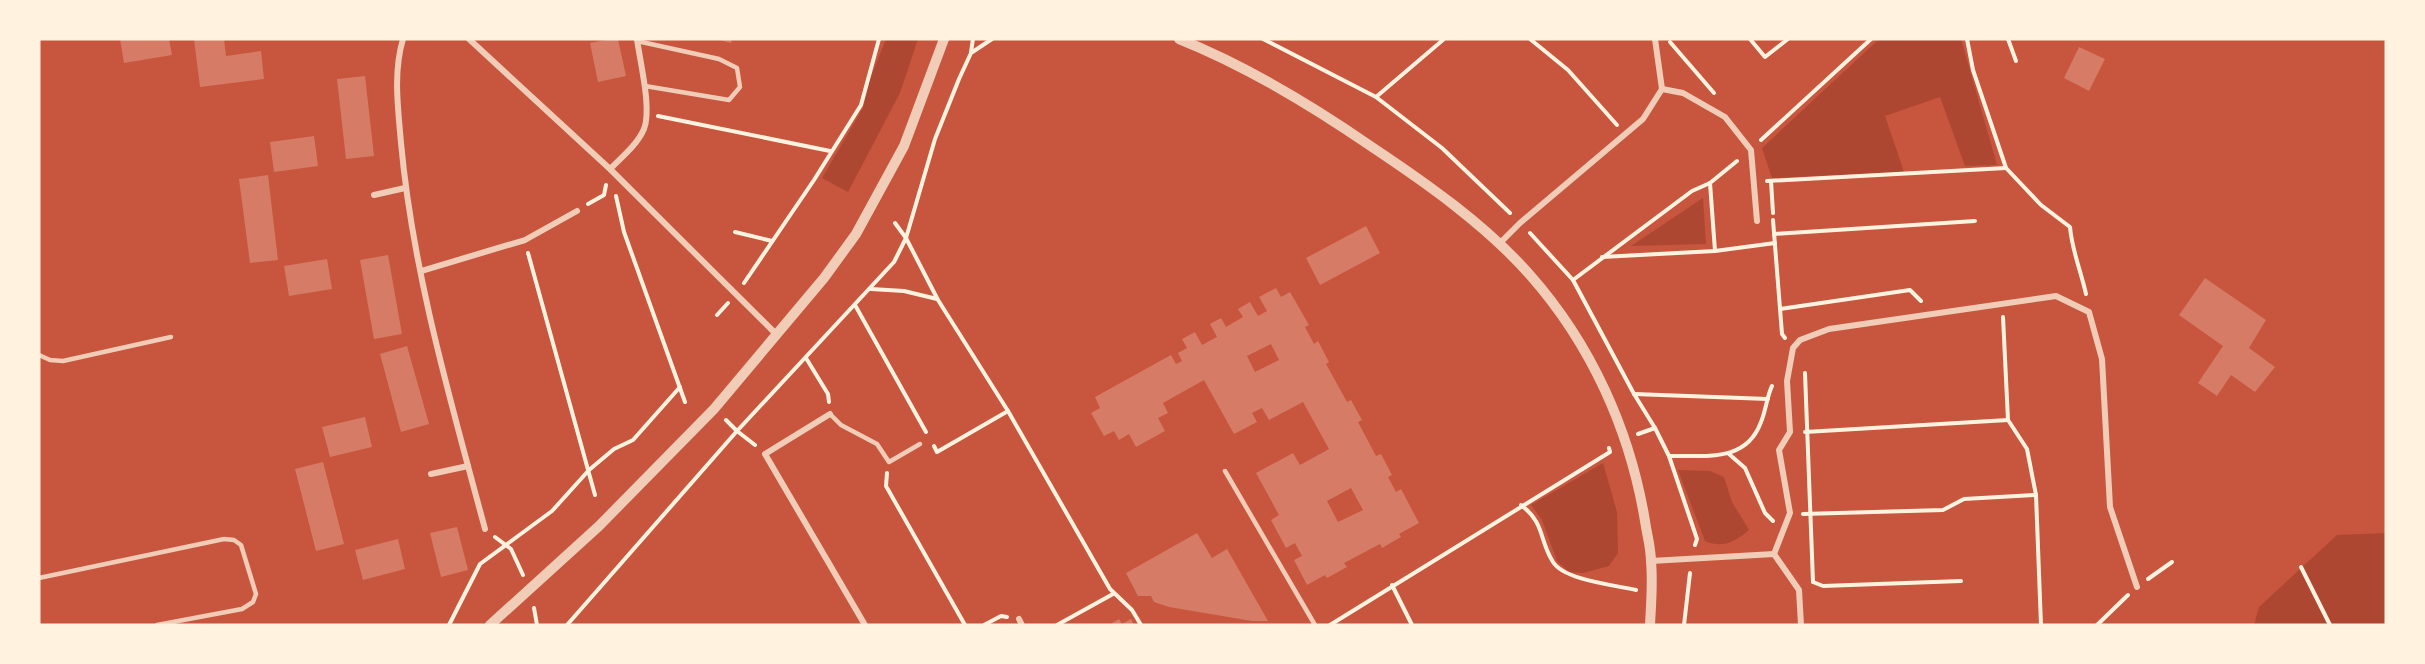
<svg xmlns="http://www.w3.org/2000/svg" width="2425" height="664" viewBox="0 0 2425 664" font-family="'Libre Baskerville',serif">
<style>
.green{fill:#ae4732}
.building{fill:#d67c66;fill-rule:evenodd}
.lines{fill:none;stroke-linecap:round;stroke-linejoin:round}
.path{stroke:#fff3e0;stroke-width:4}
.service{stroke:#f1ccb7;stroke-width:4.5}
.minor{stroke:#f1ccb7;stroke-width:6}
.tertiary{stroke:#f1ccb7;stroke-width:10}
</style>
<rect width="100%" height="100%" fill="#c8553d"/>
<g class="green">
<path d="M886,39H918L900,93L848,192L822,178L863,108L870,79Z"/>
<path d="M1879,39H1961L1997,165L1965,166L1940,97L1885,116L1904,172L1772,178L1762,148Z"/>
<path d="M1703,198L1706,244L1631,246Z"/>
<path d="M1603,463L1617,512L1618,553L1609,566L1583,573L1569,572L1557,561L1542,520L1531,505Z"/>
<path d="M1678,470L1710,471L1724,477L1732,502L1749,530C1736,541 1723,549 1705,541Z"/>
<path d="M2386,533V625H2254L2259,607L2337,535Z"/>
</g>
<g class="building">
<path d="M120,39H169L172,55L124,63Z"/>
<path d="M194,39H224L226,56L261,51L264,79L200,87Z"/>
<path d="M610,39H618L626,76L598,82L590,43Z"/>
<path d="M716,39H732L731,43Z"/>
<path d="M2079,47L2105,59L2089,91L2064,78Z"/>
<path d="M365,76L374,156L346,159L337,79Z"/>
<path d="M314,136L318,166L274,172L270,142Z"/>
<path d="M268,175L278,260L250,263L239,179Z"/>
<path d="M1366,226L1380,253L1320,285L1306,258Z"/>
<path d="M388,255L402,334L374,339L360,260Z"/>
<path d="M327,259L332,289L289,296L284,266Z"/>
<path d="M2205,278L2266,320L2249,348L2275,367L2255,392L2231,375L2217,396L2198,383L2223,346L2179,315Z"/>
<path d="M1276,288L1281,297L1290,292L1309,325L1305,327L1314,344L1318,341L1329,362L1326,364L1347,402L1351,400L1362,420L1358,422L1376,456L1381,454L1392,475L1388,477L1396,492L1401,489L1419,523L1399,534L1401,537L1382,548L1380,544L1344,563L1347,567L1327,578L1325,575L1307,585L1294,560L1302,556L1295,543L1286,548L1271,520L1279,515L1256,473L1293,453L1300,465L1329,449L1303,402L1269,420L1262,408L1252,413L1257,422L1234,434L1204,380L1163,403L1168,413L1158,418L1165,431L1136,447L1129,434L1119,440L1114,431L1104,436L1091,413L1100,408L1095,397L1171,355L1176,364L1182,361L1178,353L1187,348L1182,339L1195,332L1202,345L1217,337L1210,324L1221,318L1226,327L1243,317L1238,309L1250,302L1258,316L1267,311L1259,297ZM1271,344L1279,360L1255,372L1247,356ZM1351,488L1363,510L1338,522L1327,501Z"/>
<path d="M407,346L429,424L401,432L380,354Z"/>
<path d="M365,417L372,447L330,457L322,427Z"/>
<path d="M323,462L344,544L316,551L295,469Z"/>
<path d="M457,527L468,570L441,577L430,533Z"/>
<path d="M1197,533L1212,558L1227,549L1268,621H1252L1169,607L1154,602L1151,596H1138L1126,573Z"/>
<path d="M398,539L405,569L363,580L355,550Z"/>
<path d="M1119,619L1122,624L1131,619L1134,625H1109Z"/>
</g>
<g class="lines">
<g class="path">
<path d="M1263,39L1376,97L1442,148L1510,213"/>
<path d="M1530,39L1568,70L1617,125"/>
<path d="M1750,39L1765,57L1788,39"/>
<path d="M1967,39L1973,70L2006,168L2041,205L2070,227C2072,251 2081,271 2086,294"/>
<path d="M2008,39L2016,61"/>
<path d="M1670,42L1714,93"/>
<path d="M971,52L973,39"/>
<path d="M1376,97L1444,39"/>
<path d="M658,116L830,151"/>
<path d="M1761,140L1871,39"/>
<path d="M1767,181L2006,168"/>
<path d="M1771,181L1773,213"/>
<path d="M1710,183L1715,251"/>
<path d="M616,196L624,232L685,402"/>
<path d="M588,204L604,195L606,185"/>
<path d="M1773,220L1782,334L1785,338"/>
<path d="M895,223L906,238L938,300L1008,411L1110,589L1132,610L1141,625"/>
<path d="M735,232L772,241"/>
<path d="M1530,233L1573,280L1634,394L1655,428"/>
<path d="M1774,234L1975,221"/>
<path d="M528,253L595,495"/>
<path d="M1602,257L1715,251L1775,243"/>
<path d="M1573,280L1692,191L1710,183L1737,161"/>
<path d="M744,283L814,180L861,105L879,39"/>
<path d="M871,289L904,291L937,299"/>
<path d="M855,305L926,432"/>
<path d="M1780,309L1910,290L1921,301"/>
<path d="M717,315L728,303"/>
<path d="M2003,317L2008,420L2027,449L2036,495L2041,625"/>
<path d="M806,358L828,394L829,402"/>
<path d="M1805,373L1813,582"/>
<path d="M1634,394L1768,399"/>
<path d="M726,420L737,431L894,262L906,238L935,139L959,79L971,53L992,39"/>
<path d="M1805,432L2008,420"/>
<path d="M1638,434L1655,428L1669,456L1697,539L1695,545"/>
<path d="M934,446L937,452L1008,411"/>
<path d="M1729,454L1745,468L1765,513L1773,521"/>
<path d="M1669,456C1706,455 1746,463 1761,422C1766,410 1767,396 1772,386"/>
<path d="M887,473L886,486L965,625"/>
<path d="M1521,505C1545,523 1539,540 1553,562C1564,580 1614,585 1636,590"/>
<path d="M1803,514L1943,510L1964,499L2036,495"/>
<path d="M495,537L511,549L523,575"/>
<path d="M2301,567L2330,625"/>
<path d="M2148,579L2172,562"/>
<path d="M1813,582L1823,586L1961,581"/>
<path d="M1392,585L1412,625"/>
<path d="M534,608L537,625"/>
<path d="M449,625L480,564L552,511L589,470L614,449L633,440L680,387"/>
<path d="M567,625L737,431L755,445"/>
<path d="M984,625L1001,616L1007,617"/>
<path d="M1057,625L1113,594"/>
<path d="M1330,625L1610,452L1609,448"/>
<path d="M1684,625L1690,573"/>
<path d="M2097,625L2128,595"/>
</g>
<g class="service">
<path d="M637,41L719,59L737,68L740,87L729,100L645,86"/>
<path d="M39,355L50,360L63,361L171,337"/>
<path d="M830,414L841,425L877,444L889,462L920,444"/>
<path d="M1225,471L1315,625"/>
<path d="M39,578L224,539L234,540L241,545L256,594L253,602L242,609L157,625"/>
</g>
<g class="minor">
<path d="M403,39C393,73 398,107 401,143C413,274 451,402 485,529"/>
<path d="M469,39L610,169L777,335"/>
<path d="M1662,89L1683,93L1725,117L1751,150L1757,221"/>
<path d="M610,169C622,157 637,145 644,129C652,109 640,62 637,39"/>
<path d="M374,195L405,188"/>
<path d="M1499,244L1520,223L1643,119L1662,89L1655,39"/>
<path d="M421,271L525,240L577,211"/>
<path d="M830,414L765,454L865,625"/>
<path d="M431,474L468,466"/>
<path d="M1774,554L1790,513L1779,450L1790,432L1787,381L1793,348L1800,340L1829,329L2056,296L2089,312L2102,359L2110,507L2137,587"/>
<path d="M1651,561L1774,554L1799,590L1801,625"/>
<path d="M1019,619L1022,625"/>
</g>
<g class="tertiary">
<path d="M1179,39C1247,66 1311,105 1372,147C1426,183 1486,225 1530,275C1591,344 1630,430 1645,521C1647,535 1651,548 1651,562C1653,583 1651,604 1650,625"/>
<path d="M490,625L599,526L714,409L824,278L856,234L904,146L944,39"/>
</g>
</g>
<rect width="2425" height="664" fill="none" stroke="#fff3e0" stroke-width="81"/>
</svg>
